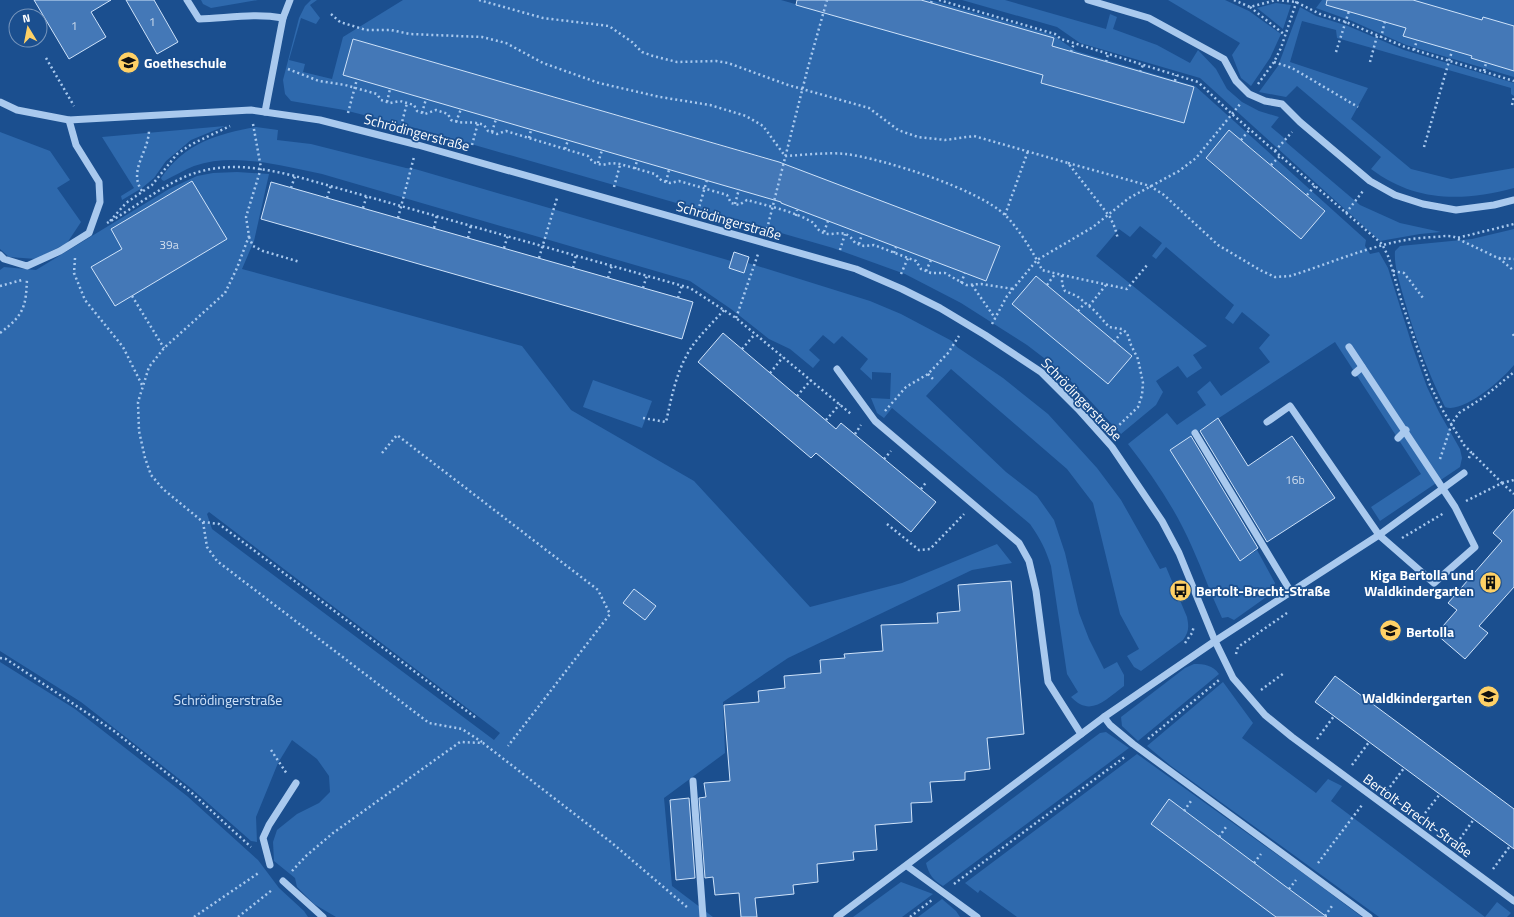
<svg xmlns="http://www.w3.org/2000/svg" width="1514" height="917" viewBox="0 0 1514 917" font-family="'Titillium Web',sans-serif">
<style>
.green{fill:#2e69ad;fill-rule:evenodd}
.building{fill:#4478b7;stroke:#cfe3fa}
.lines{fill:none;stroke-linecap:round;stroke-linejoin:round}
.path{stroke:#a9c9ee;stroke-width:2.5;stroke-dasharray:2 3;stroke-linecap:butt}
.minor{stroke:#a9c9ee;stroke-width:7}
.labels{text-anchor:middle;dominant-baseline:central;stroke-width:3.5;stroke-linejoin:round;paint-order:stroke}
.number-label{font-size:12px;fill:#d0dded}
.poi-label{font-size:14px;font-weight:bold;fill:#fff;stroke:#1b4f8f;text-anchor:start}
.street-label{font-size:14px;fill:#fff;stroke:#1b4f8f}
.park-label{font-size:14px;fill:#cfe3fa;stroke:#1b4f8f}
</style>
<rect width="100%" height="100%" fill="#1b4f8f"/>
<g class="green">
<path d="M201,0H258L211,8L203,4Z"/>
<path d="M311,0H317L310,5L320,18L316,24L301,18L289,60L305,64L303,72L332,79L343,37L403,0H781L816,10L836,0L1043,75L1041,83L1184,123L1194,87L1052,46L1054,38L921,0H930L1053,35L1076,51L1195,86L1366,240L1365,246L1370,254L1379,252L1388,268L1412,345L1427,387L1439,412L1460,449L1462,458L1460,467L1380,521L1371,507L1421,474L1335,342L1170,450L1240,561L1257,550L1275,583L1272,593L1234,620L1228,617L1222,618C1211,595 1203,571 1192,547C1176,510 1153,476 1128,444L1167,413L1177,425L1206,405L1197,392L1210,381L1221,396L1270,362L1259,348L1270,335L1242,312L1233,324L1225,318L1234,305L1166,247L1156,259L1152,256L1162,243L1140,226L1130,237L1119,229L1096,256L1207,346L1193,355L1202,368L1187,378L1178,366L1156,381L1163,392L1156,405L1121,434L1081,391L1057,368L1027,345L961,303L905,274L833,248L419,129L344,110L291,101L285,94L283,80L299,18L305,6ZM353,39L774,160L764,196L343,75ZM1229,130L1325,210L1301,239L1206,159Z"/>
<path d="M962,0H1005L1106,29L1110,14L1117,17L1113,29L1157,45L1190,63L1198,50L1216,69L1227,89L1242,102L1259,111L1279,117L1271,127L1283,137L1287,143L1360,205L1400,223L1441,232L1420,234L1380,241L1200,78L1080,43L1057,27Z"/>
<path d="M1168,0H1225L1249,11L1281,34L1270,58L1251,86L1241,78L1232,55L1240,43Z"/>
<path d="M1322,0H1514V77L1406,45L1352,21L1316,8Z"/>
<path d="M1276,3L1291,5L1283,29L1257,8Z"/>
<path d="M1300,7L1316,16L1348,26L1404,50L1514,83V96L1511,94V88L1337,38L1336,30L1302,21L1290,62L1368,88L1351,119L1411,169L1451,179L1514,168V188C1462,202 1415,202 1371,169L1381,157L1297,86L1286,97L1259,92L1278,66Z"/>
<path d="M225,126L191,140L166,161L154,178L142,188L122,200L121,196L134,188L102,137Z"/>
<path d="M256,127L278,130L277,140L311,144L406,168L415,169L731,261L729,268L744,273L748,263L870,301L901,314L952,341L957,347L1003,378L1048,414L1097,468L1121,500L1160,569L1166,567L1187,617C1189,627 1189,632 1183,640L1141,671L1134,667L1127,656L1139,649L1120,614L1093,503L1067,469L951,369L926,396L1006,472L1037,496L1054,520L1065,553L1079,613L1089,639L1104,669L1117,662L1124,675V686C1106,699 1091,718 1071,697L1078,692L1067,674L1051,566C1046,550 1040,538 1030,524L892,408L884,418L877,413L871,398L890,399L891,373L872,372V380L860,369L868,359L842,336L834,344L823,335L809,350L820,360L813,368L790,349L769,339L731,309L690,281L322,174C282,166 235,152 194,166C184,170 174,176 164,181L162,180L161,178C185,143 217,134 256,127Z"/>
<path d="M0,132L50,151L70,180L57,188L81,222L67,243L36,259L9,257L0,249Z"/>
<path d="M237,172L269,174L254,241L242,269L522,346L571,410L694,481L810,607L902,583L997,544L1012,563L972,570L788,658L723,702L725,753L664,798L672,886L713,917H336L314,904L297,887L295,878L274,861L273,842L277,830L297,814L319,803L330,792L329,776L317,759L292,740L278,763L256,817L257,842L251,841L192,789L81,702L0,651V270L4,267L36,270L169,189L197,176L213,173ZM209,512L500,733L494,740L212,529L207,514Z"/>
<path d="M1514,229V365C1503,379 1463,414 1445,407C1426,369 1412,328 1401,288C1398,276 1394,264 1395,251L1400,246L1472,239Z"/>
<path d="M593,380L652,401L642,428L583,407Z"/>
<path d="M0,662L75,709L187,796L258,860L279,888L304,911L308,917H0Z"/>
<path d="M1194,664C1204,664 1213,665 1219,674L1138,741L1122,726L1121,717L1185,668Z"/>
<path d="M1223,682L1253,723L1242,738L1316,793L1328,779L1342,786L1331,801L1485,917L1497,902L1511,913L1507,917H1379L1171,766L1147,746Z"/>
<path d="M1106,732L1129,748L943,886C933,880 929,875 926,863L1100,733Z"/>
<path d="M1137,754L1307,876L1362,917H1017L980,890L978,893L965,883Z"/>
<path d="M901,882L933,894L902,917H853Z"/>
<path d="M942,899L956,911L960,917H918Z"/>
</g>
<g class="building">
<path d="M34,0H111L91,12L106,37L69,59Z"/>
<path d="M126,0H154L178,42L157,54Z"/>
<path d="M797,0H921L1054,38L1052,46L1194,87L1184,123L1041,83L1043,75L796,5Z"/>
<path d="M1327,0H1413L1482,20L1483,17L1514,26V71L1471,58L1472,56L1403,36L1406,28L1326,5Z"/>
<path d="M353,39L779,162L1000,246L986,281L781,203V202L343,75Z"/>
<path d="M1229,130L1325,211L1301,239L1206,158Z"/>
<path d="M192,181L227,239L115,306L91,267L122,249L111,229Z"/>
<path d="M271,182L693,302L682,339L261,219Z"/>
<path d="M734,252L749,257L744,273L729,268Z"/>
<path d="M1036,276L1132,356L1108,384L1012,304Z"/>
<path d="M723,333L836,429L841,423L936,502L911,532L816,453L811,458L698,362Z"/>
<path d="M1218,418L1248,466L1292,436L1335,498L1267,542L1200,431Z"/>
<path d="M1191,436L1258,548L1240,561L1170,450Z"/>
<path d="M1514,509V587L1479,626L1488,633L1465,659L1436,634L1457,610L1448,603L1502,541L1493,533Z"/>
<path d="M1011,581L1024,734L987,738L990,769L965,772V780L930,782L932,802L911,803L912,822L875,825L877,850L853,852L854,860L817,864L818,882L793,885L794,894L755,898L757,917H741L739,893L715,895L713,877L705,878L699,798L706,797L704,783L730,781L724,705L759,702L758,691L785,688L784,676L821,673L820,660L845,658L844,654L883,651L881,625L938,623L937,613L960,611L958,585Z"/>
<path d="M634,589L656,606L645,620L623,603Z"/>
<path d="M1335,676L1514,809V849L1315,702Z"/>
<path d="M689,798L695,878L676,880L670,800Z"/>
<path d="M1169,799L1289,889L1327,917H1276L1151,824Z"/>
</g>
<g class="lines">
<g class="path">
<path d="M479,0L543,18L609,26L632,42L642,52L653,56L677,62L716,61L728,63L788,85L869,108L898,130L918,137L945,140L974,136L1068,163L1110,217L1115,228L1118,239"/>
<path d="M939,0L1055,34L1061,39L1198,82L1232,114L1382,244L1389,258L1402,303L1430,385L1442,409L1464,445L1471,452L1468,461"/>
<path d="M1234,0L1250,7L1276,0"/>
<path d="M1277,0L1296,2L1320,14L1346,22L1405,47L1514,81"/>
<path d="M931,3L932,0"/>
<path d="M1250,7L1285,35"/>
<path d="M331,14L340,22L366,30H391L410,34L482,37L506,43L543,63L599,83L660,97L710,105L746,116L763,126L785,156C805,155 827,152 846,154C884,159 978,189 1005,215C1017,226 1035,255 1042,270L1062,275V284L1065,291L1077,296L1095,311L1109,327L1122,329L1127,333L1131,345L1138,359L1143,383L1142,395L1138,407L1114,430"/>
<path d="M1381,38L1385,21"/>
<path d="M1414,50L1417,40"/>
<path d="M1071,52L1074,43"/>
<path d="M1336,52L1349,11"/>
<path d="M46,58L74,106"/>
<path d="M1106,62L1108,54"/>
<path d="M1274,62L1292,68L1358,107"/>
<path d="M1370,62L1377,36"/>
<path d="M288,69L319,81L345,85L377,94L381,100L390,103L400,101L414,105L417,111L425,114L436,110L448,114L451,120C464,125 470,120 484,125L488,131L497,134L506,131L588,156L593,162L602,165L612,163L620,164L655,174L662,181L670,183L679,181L727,195L731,203L739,205L747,200C768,206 793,211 812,222C815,224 817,229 820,231C833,240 843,224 855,243L864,246L874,245L916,261L921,269L931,273H945L966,285L981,284L1013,289"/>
<path d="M1484,71L1486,63"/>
<path d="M1140,72L1143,65"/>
<path d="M1175,81L1176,75"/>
<path d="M1258,84L1274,62L1281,48L1297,0"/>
<path d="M387,102L390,89"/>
<path d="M1512,105L1514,97"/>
<path d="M348,113L357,79"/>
<path d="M422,113L426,99"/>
<path d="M456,122L461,109"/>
<path d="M253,124L261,168L246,217L249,236L237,268L225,293L164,348L149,367L138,402L139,431L145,458L151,475L163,489L203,522L219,524L476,718"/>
<path d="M401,126L407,103"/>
<path d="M492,132L496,119"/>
<path d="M529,138L531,130"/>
<path d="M1241,140L1250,129"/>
<path d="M472,145L478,123"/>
<path d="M1424,147L1452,51"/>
<path d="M565,149L568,140"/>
<path d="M1275,151L1292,132"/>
<path d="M598,163L602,150"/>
<path d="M1068,163L1150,186L1164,195L1218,245L1260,270L1275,277L1290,276C1338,261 1385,238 1436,237C1443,236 1450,235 1457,238L1514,224"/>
<path d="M1271,165L1280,156"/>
<path d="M635,169L637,160"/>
<path d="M666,182L669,170"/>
<path d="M614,187L620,165"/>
<path d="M291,188L295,176"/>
<path d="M142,191C128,171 148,153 149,131"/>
<path d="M1307,195L1315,186"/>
<path d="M327,198L331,185"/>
<path d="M735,204L739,189"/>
<path d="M363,208L367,195"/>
<path d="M698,211L707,180"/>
<path d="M1346,213L1363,191"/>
<path d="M1005,215L1028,151"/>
<path d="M796,216L797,210"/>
<path d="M398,218L414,157"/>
<path d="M110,221L126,203L152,185L177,154L192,144L230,126"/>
<path d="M107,223C133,209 168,181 195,173C229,162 261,168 295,176L690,288L736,318L851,414"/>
<path d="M434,228L437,215"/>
<path d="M767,229L807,71L827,0"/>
<path d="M824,232L828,221"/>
<path d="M249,237L253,246L263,251L300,262"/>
<path d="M468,238L471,225"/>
<path d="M1458,239L1498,258L1514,259"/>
<path d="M859,244L862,234"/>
<path d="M504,248L508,235"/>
<path d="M840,250L845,234"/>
<path d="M894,253L896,247"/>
<path d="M75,258L74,273L85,300L123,347L142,385"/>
<path d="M539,258L557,198"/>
<path d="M1499,258L1514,271"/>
<path d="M573,268L576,255"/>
<path d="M926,271L931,260"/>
<path d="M1393,271L1404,273L1423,298"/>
<path d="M901,274L908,258"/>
<path d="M1062,275L1127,289L1148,264"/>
<path d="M608,278L612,265"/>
<path d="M961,283L965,273"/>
<path d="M972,285L995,318"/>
<path d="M1047,285L1055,274"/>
<path d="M0,286L22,280"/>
<path d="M643,288L647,275"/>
<path d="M132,296L164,348"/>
<path d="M678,298L682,285"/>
<path d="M1089,306L1106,285"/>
<path d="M1078,311L1085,303"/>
<path d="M736,318L758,254"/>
<path d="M992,324L1007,296L1037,260L1093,227L1129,198L1179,171L1196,158L1241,103"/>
<path d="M0,333C24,315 26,307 27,278"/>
<path d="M1513,334L1514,336"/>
<path d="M1114,342L1123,330"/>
<path d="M742,349L755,334"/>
<path d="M770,373L783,357"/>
<path d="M928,374L935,381"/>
<path d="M797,396L811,380"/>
<path d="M885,411L906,387L928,374L948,353L959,336"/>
<path d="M643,418L666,422C672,395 677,368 693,345C702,333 714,321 724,310"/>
<path d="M826,420L840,404"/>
<path d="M855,434L861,425"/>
<path d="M382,453L397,435L598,590L610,614L508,746"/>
<path d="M884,459L891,451"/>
<path d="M1440,459L1452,423L1459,413L1484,397L1514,372"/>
<path d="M1502,483L1514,494"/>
<path d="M1502,483L1514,480"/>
<path d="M921,489L927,481"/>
<path d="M1466,501L1502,483L1471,452"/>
<path d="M203,522L207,547L217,561L429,723L462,729L482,742"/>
<path d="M887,524L919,550L930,549L964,514"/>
<path d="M1402,538L1444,513"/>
<path d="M1446,591L1453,597"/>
<path d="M1185,643L1192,633L1194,626"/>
<path d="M1236,654L1238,647L1287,613"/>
<path d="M0,658L6,659L114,731L193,794L251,847"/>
<path d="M1261,690L1284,673"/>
<path d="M1148,739L1219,680"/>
<path d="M1317,739L1334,716"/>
<path d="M271,750L287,774"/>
<path d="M1352,765L1369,742"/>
<path d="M1387,791L1404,768"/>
<path d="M1184,811L1191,801"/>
<path d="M1422,817L1440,794"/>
<path d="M1219,837L1226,827"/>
<path d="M1457,843L1474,819"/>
<path d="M1254,863L1261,854"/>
<path d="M1318,863L1362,805"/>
<path d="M1493,869L1510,846"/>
<path d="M292,871L306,856L333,833L460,742L483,743L612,843L688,908"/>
<path d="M954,884L1126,756"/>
<path d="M1289,889L1296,880"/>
<path d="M1325,916L1332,906"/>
<path d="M194,917L260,872"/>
<path d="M238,917L272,890"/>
<path d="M910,917L932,900"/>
</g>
<g class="minor">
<path d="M187,0L199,19C228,18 255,13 283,18"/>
<path d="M1088,0L1149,18L1224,59L1236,81L1249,94L1265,101L1282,104L1300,122L1370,181L1395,195L1423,204L1456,210L1494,205L1514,200"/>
<path d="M0,102L17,110L69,120L251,110L320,120L418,145L856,269L902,289L940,308L985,335L1041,372L1078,409L1112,447L1162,521L1179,553L1215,641L1233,678L1265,715L1292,737L1514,901"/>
<path d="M265,112L283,18L290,0"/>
<path d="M0,255L4,259L27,266L60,251L89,233L100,202L99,182L76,145L69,120"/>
<path d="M837,369L875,421L1019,543L1029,561L1036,591L1048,682L1081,734"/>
<path d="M1355,373L1362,367"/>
<path d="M1267,422L1290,406L1379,535L1434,583L1475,547L1455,507L1349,347"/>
<path d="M1195,433L1291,592"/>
<path d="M1398,438L1406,430"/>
<path d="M1104,717L1110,725L1133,744L1369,917"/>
<path d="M693,781L703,917"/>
<path d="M270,865L263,838L269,825L296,783"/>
<path d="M907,866L977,917"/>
<path d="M283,881L323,917"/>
<path d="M837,917L1104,717L1215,641L1379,535L1464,473"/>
</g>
</g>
<defs>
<symbol id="school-disc" viewBox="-11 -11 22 22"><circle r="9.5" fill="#ffd166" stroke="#1b4f8f"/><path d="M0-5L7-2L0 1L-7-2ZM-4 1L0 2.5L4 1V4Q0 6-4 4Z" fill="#111"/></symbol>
<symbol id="building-disc" viewBox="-11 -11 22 22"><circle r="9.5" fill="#ffd166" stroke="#1b4f8f"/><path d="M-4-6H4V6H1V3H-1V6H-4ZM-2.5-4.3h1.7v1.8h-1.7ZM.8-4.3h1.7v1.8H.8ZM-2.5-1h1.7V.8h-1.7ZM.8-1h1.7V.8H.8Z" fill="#111"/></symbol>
<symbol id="bus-disc" viewBox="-11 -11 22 22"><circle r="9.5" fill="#ffd166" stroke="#1b4f8f"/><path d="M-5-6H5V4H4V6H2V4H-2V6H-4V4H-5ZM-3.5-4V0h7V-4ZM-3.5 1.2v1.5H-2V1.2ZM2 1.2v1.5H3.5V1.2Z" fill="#111"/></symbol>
</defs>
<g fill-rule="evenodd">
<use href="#school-disc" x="116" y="50" width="25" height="25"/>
<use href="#building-disc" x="1478" y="570" width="25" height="25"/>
<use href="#bus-disc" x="1168" y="578" width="25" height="25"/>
<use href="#school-disc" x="1378" y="618" width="25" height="25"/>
<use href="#school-disc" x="1476" y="684" width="25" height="25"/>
</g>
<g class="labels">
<g class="number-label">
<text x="152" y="21">1</text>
<text x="74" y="25">1</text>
<text x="169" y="244">39a</text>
<text x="1295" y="479">16b</text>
</g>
<g class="poi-label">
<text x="144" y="62">Goetheschule</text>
<text x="1474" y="574" text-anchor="end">Kiga Bertolla und<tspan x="1474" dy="16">Waldkindergarten</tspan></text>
<text x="1196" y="590">Bertolt-Brecht-Straße</text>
<text x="1406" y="631">Bertolla</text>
<text x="1472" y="697" text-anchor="end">Waldkindergarten</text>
</g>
<g class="street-label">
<text transform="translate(417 132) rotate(15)">Schrödingerstraße</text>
<text transform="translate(729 220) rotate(16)">Schrödingerstraße</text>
<text transform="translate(1082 399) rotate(46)">Schrödingerstraße</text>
<text transform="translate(1418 815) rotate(36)">Bertolt-Brecht-Straße</text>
</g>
<g class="park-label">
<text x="228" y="699">Schrödingerstraße</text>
</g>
</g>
<g transform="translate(28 28) rotate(350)"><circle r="19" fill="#1b4f8f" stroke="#7695bc"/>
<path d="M0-3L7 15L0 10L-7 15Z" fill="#ffd166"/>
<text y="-6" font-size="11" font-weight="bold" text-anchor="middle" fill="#ffffff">N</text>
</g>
</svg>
